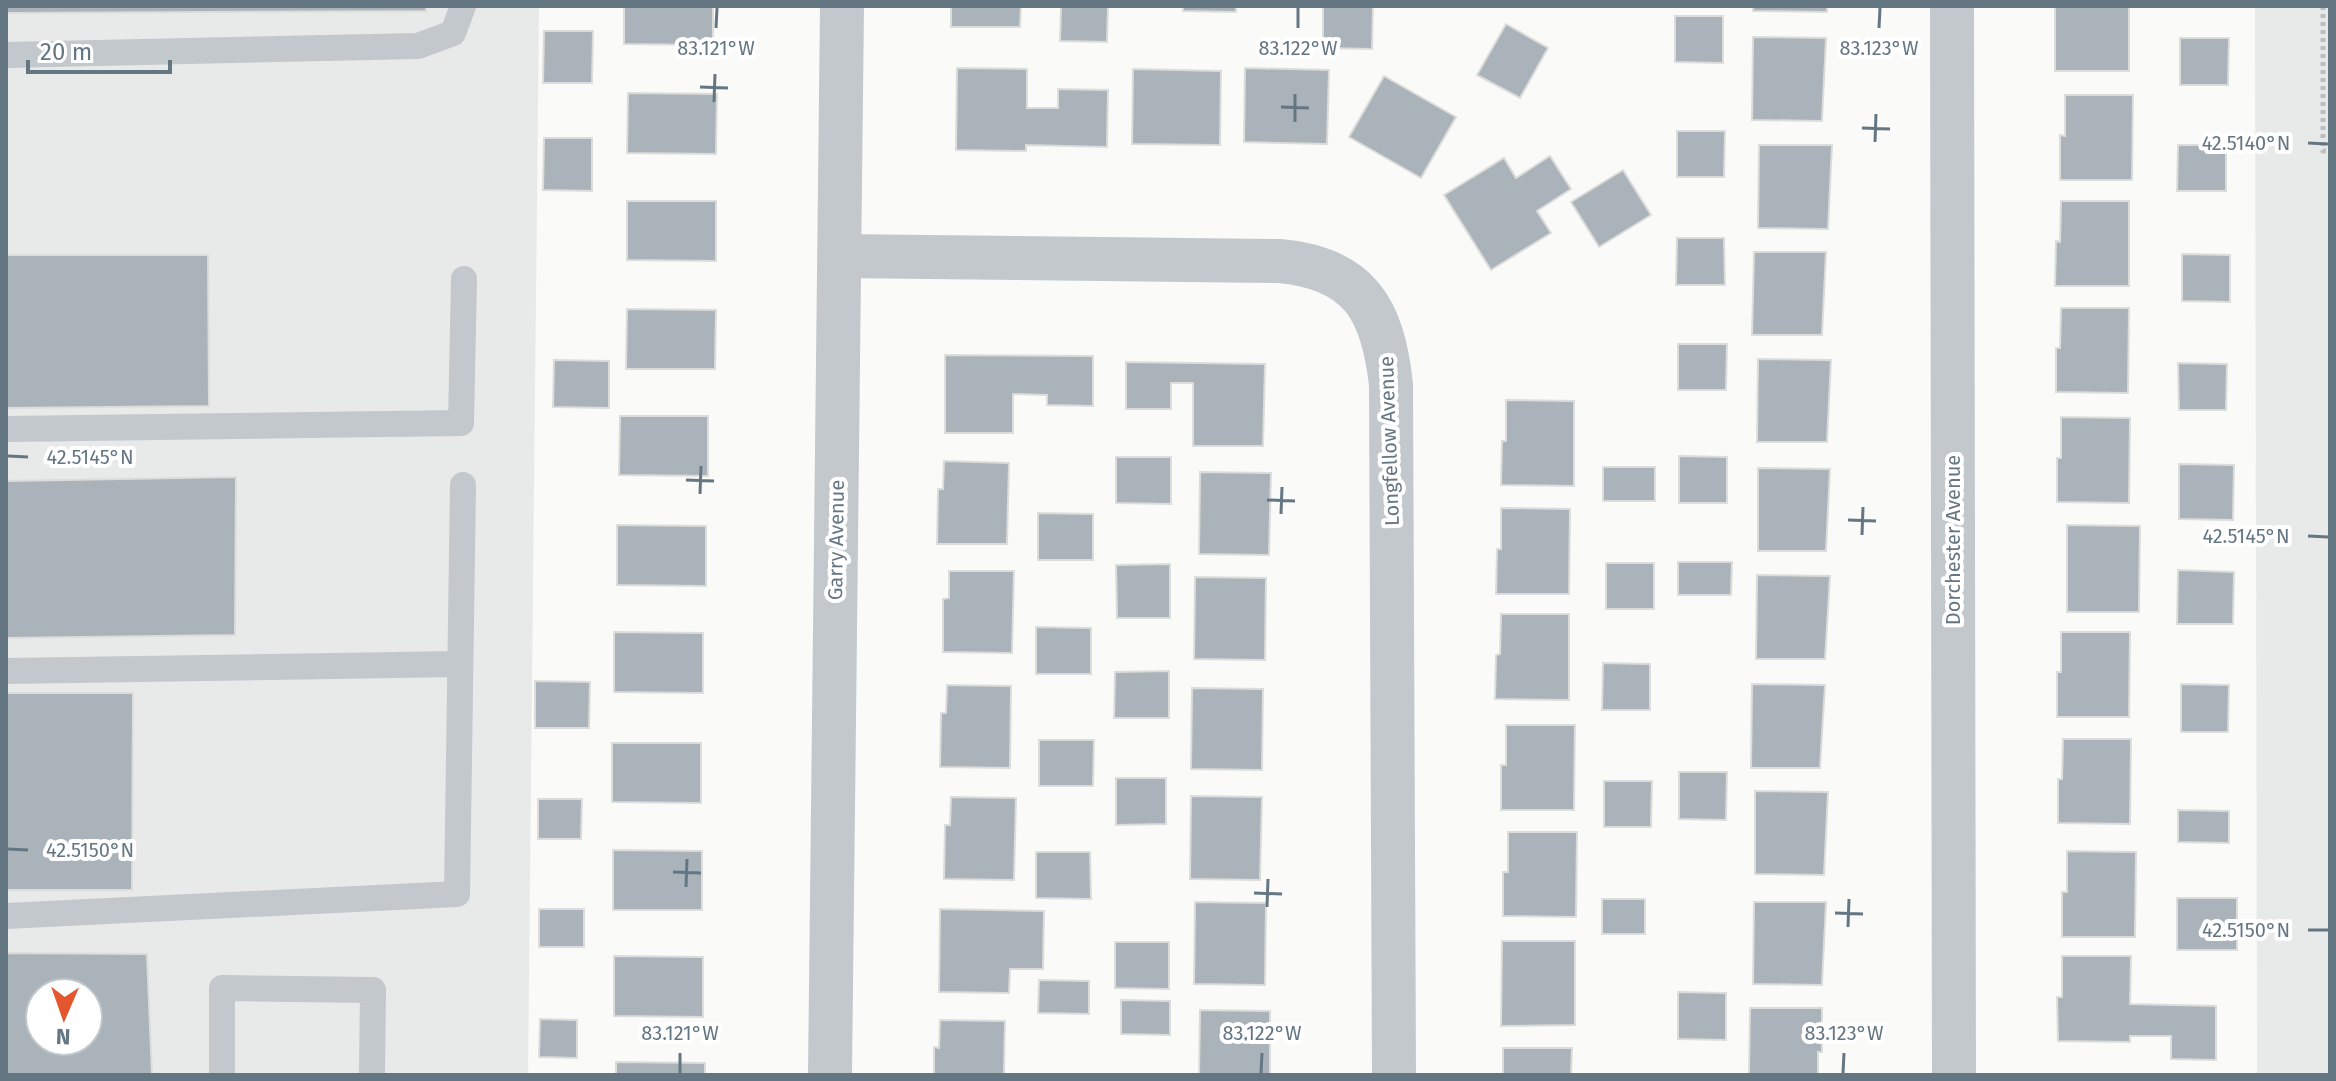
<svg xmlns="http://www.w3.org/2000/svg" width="2336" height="1081" viewBox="0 0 2336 1081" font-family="'Fira Sans',sans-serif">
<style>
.built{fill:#e8e9e9;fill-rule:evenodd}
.building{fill:#aab3b9;stroke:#dcdcda;stroke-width:2;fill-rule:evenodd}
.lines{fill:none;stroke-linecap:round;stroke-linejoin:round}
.path{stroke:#bbbfc2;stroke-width:5;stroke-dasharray:4 4;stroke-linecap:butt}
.service{stroke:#c3c8cc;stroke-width:26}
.minor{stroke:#c3c8cc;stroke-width:44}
.ticks{fill:none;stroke:#657683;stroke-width:3}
.labels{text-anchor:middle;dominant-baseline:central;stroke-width:8;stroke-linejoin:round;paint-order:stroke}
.street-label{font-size:20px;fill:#657683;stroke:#fff}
.ticks-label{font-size:20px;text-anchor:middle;fill:#657683;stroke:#fff;stroke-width:8;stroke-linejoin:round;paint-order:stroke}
</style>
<rect width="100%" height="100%" fill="#fafaf8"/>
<g class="built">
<path d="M6,6H539L528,1075H6ZM40,993H88V1041H40Z"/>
<path d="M2255,6H2330V1075H2257Z"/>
</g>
<g class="building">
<path d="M6,6H426V11L6,13Z"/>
<path d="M624,6H713V45L624,44Z"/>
<path d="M951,6H1021L1020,27H951Z"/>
<path d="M1061,6H1108L1107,42L1060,41Z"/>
<path d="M1183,6H1236V12L1183,11Z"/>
<path d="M1323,6H1373L1372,49L1323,48Z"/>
<path d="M1753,6H1827V12L1753,11Z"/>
<rect x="2055" y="6" width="74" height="65"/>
<path d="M1675,16H1723V63L1675,62Z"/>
<path d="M1506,24L1548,48L1520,98L1477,75Z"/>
<path d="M544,31H593L592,83H543Z"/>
<path d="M1753,37L1826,38L1822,121L1752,120Z"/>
<path d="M2180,38H2229L2228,85H2180Z"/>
<path d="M957,68L1027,69V108H1058V89L1108,90L1107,147L1026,145V151L956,150Z"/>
<path d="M1245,68L1329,70L1327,144L1244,142Z"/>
<path d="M1133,69L1221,71L1220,145L1132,144Z"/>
<path d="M1384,76L1456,117L1421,178L1349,137Z"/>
<path d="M628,93L717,94L716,154L627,153Z"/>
<path d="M2065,95H2133L2132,180H2060V135L2065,136Z"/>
<path d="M1677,131H1725L1724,177H1677Z"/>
<path d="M544,138H592V191L543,190Z"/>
<path d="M1759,145H1832L1828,229L1758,228Z"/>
<path d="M2178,145H2226V191H2177Z"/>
<path d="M1550,156L1571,189L1537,211L1551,233L1491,270L1444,195L1504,158L1516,178Z"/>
<path d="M1623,170L1651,215L1599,247L1571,202Z"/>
<path d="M627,201H716V261L627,260Z"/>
<path d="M2061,201H2129V286H2055L2056,241L2060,242Z"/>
<path d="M1677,238H1724L1725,285H1676Z"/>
<path d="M1754,252H1826L1822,335H1752Z"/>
<path d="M2182,254L2230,255V302L2182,301Z"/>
<path d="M6,255H208L209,406L6,408Z"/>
<path d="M2061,308H2129L2128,393L2056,392V348H2060Z"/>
<path d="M627,309L716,310L715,369H626Z"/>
<path d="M1678,344H1727L1726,390H1678Z"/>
<path d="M945,355L1093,356V406L1047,405V395L1013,394V433H945Z"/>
<path d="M1758,359L1831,360L1827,442H1757Z"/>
<path d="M554,360L609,361V408L553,407Z"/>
<path d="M1126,362L1265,364L1263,446H1193V383H1171V409H1126Z"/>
<path d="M2178,363L2227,364L2226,410H2179Z"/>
<path d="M1506,400L1574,401V486L1501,485L1502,441H1506Z"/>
<path d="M620,416H708V476L619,475Z"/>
<path d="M2061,417L2130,418L2129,503L2057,502V458H2061Z"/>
<path d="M1679,456L1727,457V503H1679Z"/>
<path d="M1116,457H1171V504L1116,503Z"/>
<path d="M944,461L1009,463L1007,544H937L938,489H943Z"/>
<path d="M2179,464L2234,465L2233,520L2179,519Z"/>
<rect x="1603" y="467" width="52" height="34"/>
<path d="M1758,468L1830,469L1826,551H1758Z"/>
<path d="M1200,472L1271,473L1269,555L1199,554Z"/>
<path d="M236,477L235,635L6,638V481Z"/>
<path d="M1501,508L1570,509L1569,594H1496L1497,549H1501Z"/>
<path d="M1038,513L1093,514V560H1038Z"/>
<path d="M617,525L706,526V586L617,585Z"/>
<path d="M2067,525L2140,526L2139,612H2067Z"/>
<path d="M1678,562H1732L1731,595H1678Z"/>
<rect x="1606" y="563" width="48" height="46"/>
<path d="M1170,564V618H1117L1116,565Z"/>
<path d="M2178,570L2234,572L2233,624H2177Z"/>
<path d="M949,571H1014L1012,653L943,652V599L949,598Z"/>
<path d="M1757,575L1830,576L1825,659H1756Z"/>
<path d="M1195,577L1266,578L1265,660L1194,659Z"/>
<path d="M1501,614H1569V700L1495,699L1496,655L1500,654Z"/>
<path d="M1036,627L1091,628V674H1036Z"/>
<path d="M614,632L703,633V693L614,692Z"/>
<path d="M2061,632H2130L2129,717H2057V672H2061Z"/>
<path d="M1603,663L1650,664V710H1602Z"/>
<path d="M1169,671V718H1114L1115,672Z"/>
<path d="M535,681L590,682L589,728H535Z"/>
<path d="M1752,684L1825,685L1820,768H1751Z"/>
<path d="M2181,684L2229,685L2228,732H2181Z"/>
<path d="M947,685L1011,686L1010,768L940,767L941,713H946Z"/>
<path d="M1192,688L1263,689L1262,770L1191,769Z"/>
<path d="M6,693H133L132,890H6Z"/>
<path d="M1506,725H1575L1574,810H1501V765H1506Z"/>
<path d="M2063,739H2131L2130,824L2058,823V779H2062Z"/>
<path d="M1039,740H1094L1093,786H1039Z"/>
<path d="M612,743H701V803L612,802Z"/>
<path d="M1679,772H1727L1726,820L1679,819Z"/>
<path d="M1116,778H1166V824L1116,825Z"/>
<path d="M1604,781H1652L1651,827H1604Z"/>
<path d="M1755,791L1828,792L1824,875L1755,874Z"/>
<path d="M1191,796L1262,797L1260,880L1190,879Z"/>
<path d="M951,797L1016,798L1014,880L944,879L945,825H950Z"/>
<path d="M538,799H582L581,839H538Z"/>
<path d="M2178,810L2229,811V843L2178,842Z"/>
<path d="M1508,832H1577L1576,917L1503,916V872H1508Z"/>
<path d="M613,850L702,851V910H613Z"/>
<path d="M2067,851L2136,852L2135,937H2062V892H2067Z"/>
<path d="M1036,852H1090L1091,899L1036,898Z"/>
<rect x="2177" y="898" width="60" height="52"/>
<rect x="1602" y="899" width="43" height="35"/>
<path d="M1195,902L1266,903L1265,985L1194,984Z"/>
<path d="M1754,902H1826L1822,985L1753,984Z"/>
<rect x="539" y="909" width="45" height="38"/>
<path d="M940,909L1044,911L1043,969H1010L1009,993L939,992Z"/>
<path d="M1502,941H1575V1025L1501,1026Z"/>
<path d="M1115,942H1169V989L1115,988Z"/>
<path d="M6,953L147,954L152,1075H6ZM40,993H88V1041H40Z"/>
<path d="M614,956L703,957V1017L614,1016Z"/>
<path d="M2062,956H2131L2130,1004L2216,1006V1060L2171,1059V1036H2130V1042L2058,1041L2057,997H2062Z"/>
<path d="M1039,980L1089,981V1014L1038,1013Z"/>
<path d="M1678,992L1726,993V1040L1678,1039Z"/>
<path d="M1121,1000L1170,1001V1035L1121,1034Z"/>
<path d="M1750,1008H1822V1052H1818V1075H1749Z"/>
<path d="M1200,1010L1270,1011V1075H1199Z"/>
<path d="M540,1019L577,1020V1058L539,1057Z"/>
<path d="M940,1020L1005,1021L1004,1075H934V1047L939,1048Z"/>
<path d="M1503,1048H1572L1571,1075H1503Z"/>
<path d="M616,1062L705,1063V1075H616Z"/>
</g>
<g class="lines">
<path class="path" d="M2323,6V151H2330"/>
<g class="service">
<path d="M6,55L418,46L453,33L463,6"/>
<path d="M6,429L461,423L464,279"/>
<path d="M6,671L458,664"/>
<path d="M6,916L457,894L463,485"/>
<path d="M222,1075V988L373,990L372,1075"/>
</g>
<g class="minor">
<path d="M1952,6L1954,1075"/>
<path d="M840,256L1279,261C1359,268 1383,309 1391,385L1394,1075"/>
<path d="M830,1075L842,6"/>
</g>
</g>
<path class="ticks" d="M716,28L717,8M1298,28V8M1879,28L1880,8M700,87L728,88M714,102L715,74M1281,107L1309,108M1295,122V94M1862,128L1890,129M1875,142L1876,114M2308,143L2328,144M8,456L28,457M686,480L714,481M700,494L701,466M1267,500L1295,501M1281,514L1282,487M1848,520L1876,521M1862,535L1863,507M2308,536L2328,537M8,849L28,850M673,872L701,873M686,887L687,859M1254,893L1282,894M1267,907L1268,879M1835,913L1863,914M1848,927L1849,899M2308,930H2328M680,1073V1053M1261,1073L1262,1053M1843,1073L1844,1053"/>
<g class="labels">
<g class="street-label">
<text transform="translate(1389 441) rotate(-92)">Longfellow Avenue</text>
<text transform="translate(836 540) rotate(-89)">Garry Avenue</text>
<text transform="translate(1953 540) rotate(-90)">Dorchester Avenue</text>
</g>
</g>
<g class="ticks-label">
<text x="716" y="55">83.121°W</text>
<text x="1298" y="55">83.122°W</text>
<text x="1879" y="55">83.123°W</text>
<text x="2246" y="150">42.5140°N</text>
<text x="90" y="464">42.5145°N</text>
<text x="2246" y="543">42.5145°N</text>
<text x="90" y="857">42.5150°N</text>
<text x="2246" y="937">42.5150°N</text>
<text x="680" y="1040">83.121°W</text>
<text x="1262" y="1040">83.122°W</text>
<text x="1844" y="1040">83.123°W</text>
</g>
<rect width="2336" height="1081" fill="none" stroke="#657683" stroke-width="16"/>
<g transform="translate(64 1017) rotate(182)"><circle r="38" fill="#ffffff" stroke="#c1c8cd" stroke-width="2"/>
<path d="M0-6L14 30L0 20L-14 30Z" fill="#e4572e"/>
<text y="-12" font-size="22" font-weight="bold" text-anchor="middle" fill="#657683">N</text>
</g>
<path d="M28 60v12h142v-12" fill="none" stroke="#657683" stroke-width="4"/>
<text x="40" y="60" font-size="24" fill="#657683" stroke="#ffffff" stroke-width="6" paint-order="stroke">20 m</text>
</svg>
